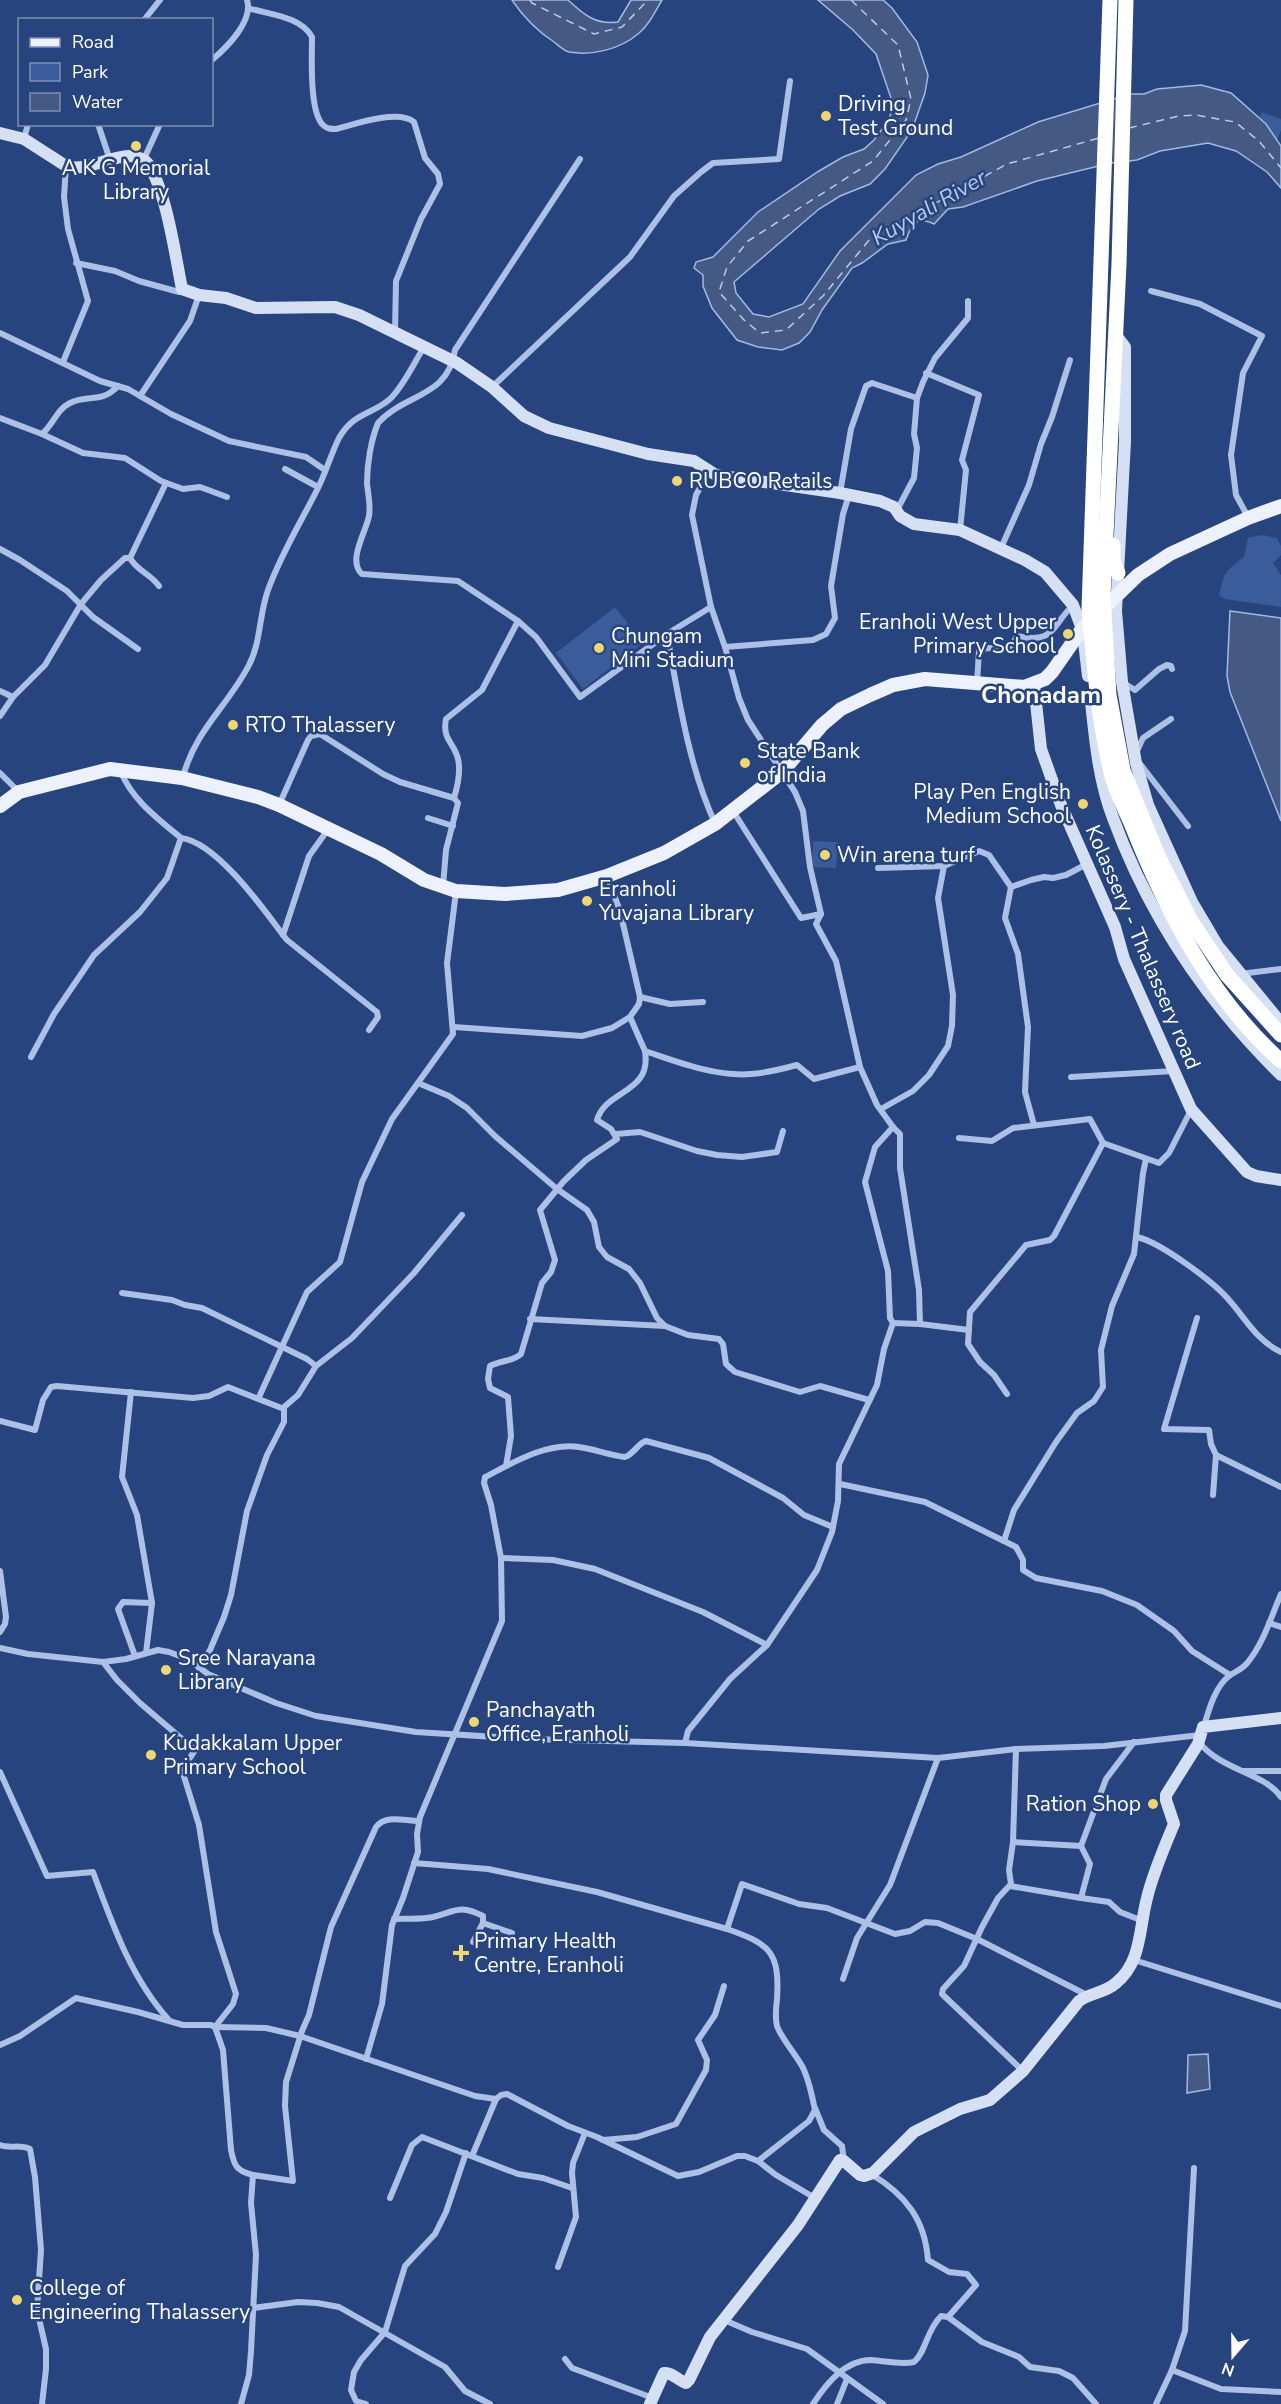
<svg xmlns="http://www.w3.org/2000/svg" width="1281" height="2404" viewBox="0 0 1281 2404" font-family="'Nunito Sans',sans-serif">
<style>
.green{fill:#3b5c9b}
.water{fill:#445983;stroke:#a1bae5;stroke-width:1.5}
.lines{fill:none;stroke-linecap:round;stroke-linejoin:round}
.ferry{stroke:#b8cbed;stroke-width:1.5;stroke-dasharray:8 6;stroke-linecap:butt}
.street{stroke:#adc0e5;stroke-width:6}
.secondary{stroke:#d6e0f5;stroke-width:12}
.primary{stroke:#edf1fd;stroke-width:14}
.highway{stroke:#fff;stroke-width:15}
.poi-dot{fill:#edd673;stroke:#27447e;stroke-width:2}
.labels{text-anchor:middle;dominant-baseline:central;stroke-width:5;stroke-linejoin:round;paint-order:stroke}
.poi-label{font-size:21px;fill:#fff;stroke:#27447e;text-anchor:start}
.street-label{font-size:21px;fill:#fff;stroke:#27447e}
.water-label{font-size:22px;font-style:italic;fill:#b8cbed;stroke:#27447e}
.quarter-label{font-size:24px;font-weight:bold;fill:#fff;stroke:#27447e}
</style>
<rect width="100%" height="100%" fill="#27447e"/>
<g class="green">
<path d="M1262,112L1281,119V130L1277,141L1259,118Z"/>
<path d="M1261,535L1277,538L1281,546V555L1273,563L1281,575V607L1225,599L1219,595L1224,576L1230,568L1244,557L1248,538Z"/>
<path d="M615,607L643,643L583,689L556,653Z"/>
<path d="M813,841L838,842L836,868L812,867Z"/>
</g>
<g class="water">
<path d="M512,0H568C584,15 596,25 618,22L631,0H662C655,12 649,25 638,34C620,49 593,56 569,52C564,51 558,45 554,42C536,30 524,18 512,0Z"/>
<path d="M818,0H883L892,8L917,42L928,75L925,93L912,130L885,169L870,184L840,196L819,209L734,282L736,293L753,314L769,317L803,304L840,251L916,175L938,164L961,157L1038,122L1130,94H1144L1157,89L1201,85L1231,93L1266,124L1281,146V188L1267,172L1236,151L1208,143L1160,151L1137,160L1111,163L1037,181L963,207L948,209L934,224C916,216 912,223 906,240L888,244L862,263L852,268L822,310L810,332L799,343L782,350L758,347L737,340L712,308L703,286V275L694,268L696,262L713,257L758,212L819,171L843,157L864,149L874,140L889,120L893,104L876,54L853,30Z"/>
<path d="M1230,611L1281,618V821L1230,692L1227,676Z"/>
<path d="M1208,2054L1210,2089L1187,2093L1188,2055Z"/>
</g>
<g class="lines">
<g class="ferry">
<path d="M530,0L532,3L594,34L622,27L648,0"/>
<path d="M851,0L898,45L911,99L906,120L873,161L748,241L727,267L719,292L744,320L760,333L786,330L823,296L870,239L1007,164L1099,138"/>
<path d="M1129,128L1179,116L1196,115L1235,122L1259,141L1281,168"/>
</g>
<g class="street">
<path d="M248,8C270,15 300,16 312,37C312,57 309,111 323,125C327,129 331,129 336,129C355,124 398,109 414,122L425,158L438,174L440,184L421,219L396,281L395,332"/>
<path d="M144,20L160,0"/>
<path d="M212,60C226,48 254,21 247,0"/>
<path d="M98,124L110,160"/>
<path d="M24,139L28,124"/>
<path d="M144,159L160,124"/>
<path d="M580,159L455,350C448,398 405,393 378,423C371,440 367,464 367,483C368,495 371,504 369,516C366,532 347,561 362,574L458,581L518,621L536,637L580,697L667,634"/>
<path d="M76,263L115,271L139,281L179,292L182,290"/>
<path d="M1151,291L1200,304L1262,336L1243,373L1231,455L1236,495L1248,517"/>
<path d="M0,333L100,381L128,389L171,414L229,441L306,457L325,470"/>
<path d="M63,362L88,301L68,229L64,197L66,166"/>
<path d="M926,373L979,395L962,460L966,470L960,530"/>
<path d="M492,387L630,257L674,196L701,172L713,163L779,159L790,81"/>
<path d="M140,396L190,321L199,295"/>
<path d="M0,418L42,434C54,424 56,410 70,403C89,394 101,404 118,386"/>
<path d="M42,434L83,453L125,458L161,481L183,489L200,487L227,497"/>
<path d="M285,469L318,487"/>
<path d="M709,471L696,495L692,515L711,607L725,647"/>
<path d="M840,493L851,429L866,386L872,383L917,398"/>
<path d="M897,510L914,478L917,448L914,434L917,398L923,382L935,358L968,318V301"/>
<path d="M1001,548L1029,485L1041,444L1052,417L1070,360"/>
<path d="M0,549L20,560L67,591L93,617L138,649"/>
<path d="M159,586C151,574 137,571 130,558L166,483"/>
<path d="M711,607L667,634C678,695 689,768 715,823"/>
<path d="M1122,682L1135,690L1159,669L1167,665L1171,666L1172,669"/>
<path d="M977,683L979,651L987,648L1010,649L1017,636C1054,644 1051,627 1073,605"/>
<path d="M0,691L13,697L0,716"/>
<path d="M13,697L45,665L81,604L101,580L125,558H130"/>
<path d="M1137,751L1143,738L1171,719"/>
<path d="M1141,765L1188,826"/>
<path d="M120,770C132,800 157,818 181,838"/>
<path d="M0,773L19,792"/>
<path d="M183,777C195,730 228,706 249,665C261,642 259,615 268,590C281,554 301,522 318,488C326,472 331,454 339,438C354,411 376,414 392,397C405,383 414,363 424,347"/>
<path d="M279,805L308,740L311,736L320,734L383,774L400,782L454,798"/>
<path d="M428,818L453,826"/>
<path d="M329,828L309,856L283,935L287,940L377,1012L378,1017L369,1030"/>
<path d="M878,868L944,866L979,851L989,855L1011,887L1005,918L1018,954L1028,1027L1025,1092L1034,1125"/>
<path d="M607,876L620,911L640,997L639,1004L630,1017L645,1051C678,1062 716,1077 751,1074C767,1073 782,1069 797,1065L814,1079L860,1067L836,961L816,924L821,914L801,918L733,811"/>
<path d="M443,886L446,850L458,803L454,798C458,785 461,772 458,759C454,742 442,740 446,719L482,690L518,621"/>
<path d="M1011,887L1031,880L1044,877L1053,878L1066,875L1087,864"/>
<path d="M821,914L810,867L803,811L795,792L748,720L739,698L725,647L813,640L826,634L835,618L831,586L843,514L849,495"/>
<path d="M1240,974L1281,969"/>
<path d="M640,997L670,1004L703,1002"/>
<path d="M454,1027L582,1036L612,1028L630,1017"/>
<path d="M31,1057L54,1014L94,955L140,912L167,878L181,838C216,842 263,908 283,935"/>
<path d="M1071,1077L1174,1071"/>
<path d="M418,1083L449,1096L467,1108L495,1136L557,1189L587,1210L594,1222L599,1247L607,1257L629,1269L640,1283L657,1318L665,1326L688,1335L719,1339L723,1344L726,1364L735,1372L800,1392L820,1386L869,1400"/>
<path d="M881,1109L913,1091L929,1075L948,1046L952,1026L953,995L938,898L944,866"/>
<path d="M893,1127L900,1134V1168L919,1290L920,1324L893,1323"/>
<path d="M616,1134L640,1132L697,1151L717,1155L742,1157L777,1152L783,1131"/>
<path d="M959,1138L992,1141L1013,1128L1090,1119L1103,1143L1159,1163L1169,1153L1191,1110"/>
<path d="M1137,1237C1160,1242 1214,1282 1229,1300C1246,1319 1257,1341 1281,1352"/>
<path d="M122,1293L172,1300L185,1305L202,1308L307,1359L316,1366"/>
<path d="M1197,1318L1164,1429L1209,1430L1211,1444L1216,1455"/>
<path d="M530,1319L665,1326"/>
<path d="M920,1324L969,1330"/>
<path d="M131,1392L122,1477L137,1515L152,1603L146,1653"/>
<path d="M1007,1394L994,1375L980,1362L968,1344L970,1312L1026,1245L1050,1240L1054,1236L1103,1143"/>
<path d="M259,1397L307,1292L340,1262L362,1182L392,1119L453,1034L447,963L456,892"/>
<path d="M283,1408L298,1395L316,1366L352,1338L414,1273L462,1215"/>
<path d="M0,1421L35,1430L43,1400L51,1387L57,1386L193,1398L209,1396L228,1387L284,1409V1422L267,1455L247,1511L231,1595L224,1617L210,1650L199,1668"/>
<path d="M506,1466L511,1436L508,1397L490,1388L488,1379L490,1366C501,1360 512,1362 521,1354L542,1283L551,1272L555,1260L540,1210L564,1181L586,1160L617,1139L611,1129L597,1120C606,1089 652,1094 645,1051"/>
<path d="M840,1484L925,1502L1016,1547L1023,1560V1570L1036,1578L1102,1591L1137,1605L1174,1631L1192,1651L1230,1675"/>
<path d="M1213,1495L1216,1455L1281,1487"/>
<path d="M1004,1541L1014,1510L1056,1442L1077,1413L1094,1401L1103,1387L1101,1350L1112,1306L1134,1254L1143,1173L1146,1159"/>
<path d="M501,1558L553,1560L595,1569L703,1612L767,1645"/>
<path d="M0,1571L6,1617L5,1624L0,1632"/>
<path d="M1269,1623L1281,1627"/>
<path d="M0,1648L28,1654L103,1662L126,1659L158,1650L169,1652L188,1659L208,1674L276,1703L316,1716L416,1732L528,1739L685,1743L938,1758L1016,1749L1104,1746L1200,1735"/>
<path d="M135,1656L118,1609L123,1602L152,1603"/>
<path d="M103,1662L117,1680L140,1703L195,1750L182,1770L199,1825L216,1932L236,1994L233,2004L215,2027"/>
<path d="M1204,1726C1209,1709 1215,1687 1229,1676C1236,1671 1243,1669 1248,1662C1264,1642 1271,1617 1281,1594"/>
<path d="M1199,1742C1220,1770 1265,1773 1281,1797"/>
<path d="M685,1743L688,1731L730,1679L767,1645L817,1570L832,1532L838,1501L839,1464L877,1385L884,1349L893,1323L890,1318L888,1271L865,1182L875,1147L893,1127L877,1105L860,1067"/>
<path d="M1016,1749L1013,1842L1009,1870L1011,1884L998,1898L982,1927L964,1966L943,1989L942,1994L1023,2071"/>
<path d="M1243,1771H1281"/>
<path d="M0,1772L47,1876L93,1872C112,1923 131,1978 168,2019"/>
<path d="M1013,1842L1081,1846L1106,1779L1134,1742"/>
<path d="M414,1863L488,1869L597,1892L727,1929L742,1884L799,1904L827,1908L895,1934L910,1931L925,1922L938,1923L977,1939L1087,1995"/>
<path d="M1010,1886L1081,1898L1090,1864L1081,1846"/>
<path d="M1081,1898L1109,1902L1120,1912L1143,1921"/>
<path d="M394,1919C407,1918 420,1920 433,1917C456,1911 460,1904 483,1916V1923L512,1933"/>
<path d="M727,1929C770,1944 780,1952 777,1999C776,2007 775,2018 777,2026C780,2036 796,2055 802,2066C809,2079 812,2096 815,2110L809,2121L758,2161"/>
<path d="M473,1942L483,1923"/>
<path d="M1134,1960L1281,2006"/>
<path d="M843,1979L857,1938L890,1885L938,1758"/>
<path d="M215,2027L266,2028L300,2036L475,2096L496,2099L501,2095L507,2094L568,2126L597,2137L678,2176L699,2172L737,2156H745L758,2161L776,2175L815,2198"/>
<path d="M0,2045L20,2036L76,1998L138,2012L183,2025H211L215,2027L223,2050L231,2150C234,2165 236,2171 253,2175"/>
<path d="M366,2059L382,2004L392,1925L403,1898L418,1852L417,1834L420,1817L502,1621L501,1558L491,1505L484,1483L485,1477C512,1463 547,1442 579,1447C594,1449 609,1455 625,1457C634,1454 638,1443 646,1441L709,1458L783,1498L804,1515L833,1527"/>
<path d="M815,2108L824,2130L842,2146L844,2161"/>
<path d="M603,2140L637,2137L676,2124L706,2070L707,2060L698,2040L715,2015L724,1986"/>
<path d="M0,2145C10,2149 20,2144 30,2149L35,2177L41,2250L37,2310L46,2349V2369L42,2404"/>
<path d="M472,2156L496,2099"/>
<path d="M871,2174C906,2195 925,2220 928,2260L949,2272L967,2274L976,2285L948,2317"/>
<path d="M390,2198L412,2145L422,2137L518,2174L543,2178L572,2188"/>
<path d="M558,2267L576,2217L572,2173L573,2163L585,2133"/>
<path d="M253,2308L298,2302L317,2303L339,2307L445,2367L465,2391L490,2404"/>
<path d="M724,2320L752,2332L807,2349L883,2404"/>
<path d="M565,2359L572,2368L653,2398"/>
<path d="M1172,2370L1221,2389L1281,2392"/>
<path d="M241,2404L249,2375L251,2351L256,2255L251,2203L253,2175L293,2181L285,2106L286,2082L302,2031L309,2015L331,1927L376,1827C386,1814 404,1821 419,1821"/>
<path d="M366,2404L356,2401L351,2390L354,2372L361,2360L385,2332L405,2266L435,2234L446,2212L466,2153"/>
<path d="M813,2404C826,2384 845,2360 871,2360C886,2361 900,2365 914,2362C926,2352 926,2331 941,2316L948,2317L982,2342L1019,2357L1030,2367L1059,2371L1073,2378L1096,2404"/>
<path d="M837,2404L847,2379"/>
<path d="M1156,2404L1172,2370L1185,2331L1194,2168"/>
</g>
<g class="secondary">
<path d="M0,133L24,139L66,166C87,172 107,157 129,156C136,156 145,159 149,165C167,195 175,254 182,289L199,295L226,298L256,308L335,307L359,315L457,363L492,387L524,416L549,428L648,454L694,461L716,475L840,493L880,501L894,507L900,516L914,524L960,530L1025,560L1045,572L1073,605L1082,629"/>
<path d="M1116,335L1125,347V441L1116,611L1122,682L1136,763L1148,805L1192,902L1218,946L1281,1023"/>
<path d="M1082,625L1088,676"/>
<path d="M1034,684L1041,749L1061,805L1115,927L1124,959L1191,1109L1247,1172L1256,1176L1281,1180"/>
<path d="M1091,702C1095,741 1099,782 1113,818C1149,916 1207,1002 1281,1075"/>
<path d="M650,2404L664,2373C672,2372 679,2381 686,2383L689,2380L710,2337L798,2225L840,2160L844,2161L860,2175L864,2176L873,2173L914,2132L960,2109L990,2100L1023,2071L1079,2001C1090,1993 1105,1993 1116,1983C1142,1962 1139,1928 1147,1898C1153,1873 1164,1848 1174,1824L1166,1800V1795L1198,1744L1203,1727L1281,1718"/>
</g>
<path class="primary" d="M0,806L19,792L110,769L182,778L258,797L279,805L381,854L424,880L456,891L505,894L558,890L607,876L664,853L715,824L782,772L822,725L841,709L870,695L893,685L925,679L1024,687L1045,679L1052,672L1082,629L1138,575L1170,554L1248,518L1281,506"/>
<g class="highway">
<path d="M1110,0L1089,609C1094,664 1098,719 1111,772C1115,790 1124,807 1131,823C1165,909 1211,999 1281,1061"/>
<path d="M1126,0L1119,264L1103,596L1109,695L1123,770L1159,858L1191,921L1227,975L1281,1035"/>
<path d="M1113,545V561L1118,573"/>
</g>
</g>
<g class="poi-dot">
<circle cx="826" cy="116" r="6"/>
<circle cx="136" cy="146" r="6"/>
<circle cx="677" cy="481" r="6"/>
<circle cx="1068" cy="634" r="6"/>
<circle cx="599" cy="648" r="6"/>
<circle cx="233" cy="725" r="6"/>
<circle cx="745" cy="763" r="6"/>
<circle cx="1083" cy="804" r="6"/>
<circle cx="825" cy="855" r="6"/>
<circle cx="587" cy="901" r="6"/>
<circle cx="166" cy="1670" r="6"/>
<circle cx="474" cy="1722" r="6"/>
<circle cx="151" cy="1755" r="6"/>
<circle cx="1153" cy="1804" r="6"/>
<path d="M458 1944h6v6h6v6h-6v6h-6v-6h-6v-6h6z"/>
<circle cx="17" cy="2300" r="6"/>
</g>
<g class="labels">
<g class="poi-label">
<text x="838" y="104">Driving<tspan x="838" dy="24">Test Ground</tspan></text>
<text x="136" y="168" text-anchor="middle">A K G Memorial<tspan x="136" dy="24">Library</tspan></text>
<text x="689" y="481">RUBCO Retails</text>
<text x="1056" y="622" text-anchor="end">Eranholi West Upper<tspan x="1056" dy="24">Primary School</tspan></text>
<text x="611" y="636">Chungam<tspan x="611" dy="24">Mini Stadium</tspan></text>
<text x="245" y="725">RTO Thalassery</text>
<text x="757" y="751">State Bank<tspan x="757" dy="24">of India</tspan></text>
<text x="1071" y="792" text-anchor="end">Play Pen English<tspan x="1071" dy="24">Medium School</tspan></text>
<text x="837" y="855">Win arena turf</text>
<text x="599" y="889">Eranholi<tspan x="599" dy="24">Yuvajana Library</tspan></text>
<text x="178" y="1658">Sree Narayana<tspan x="178" dy="24">Library</tspan></text>
<text x="486" y="1710">Panchayath<tspan x="486" dy="24">Office, Eranholi</tspan></text>
<text x="163" y="1743">Kudakkalam Upper<tspan x="163" dy="24">Primary School</tspan></text>
<text x="1141" y="1804" text-anchor="end">Ration Shop</text>
<text x="474" y="1941">Primary Health<tspan x="474" dy="24">Centre, Eranholi</tspan></text>
<text x="29" y="2288">College of<tspan x="29" dy="24">Engineering Thalassery</tspan></text>
</g>
<g class="street-label">
<text transform="translate(1143 947) rotate(67)">Kolassery - Thalassery road</text>
</g>
<g class="water-label">
<text transform="translate(929 208) rotate(-30)">Kuyyali River</text>
</g>
<g class="quarter-label">
<text x="1041" y="695">Chonadam</text>
</g>
</g>
<rect x="18" y="18" width="195" height="108" fill="#27447e" stroke="#7d8fb2" stroke-width="1.5"/>
<rect x="30" y="38" width="30" height="9" fill="#edf1fd" stroke="#7d8fb2" stroke-width="1.5"/>
<text x="72" y="48" font-size="18" fill="#ffffff">Road</text>
<rect x="30" y="63" width="30" height="18" fill="#3b5c9b" stroke="#7d8fb2" stroke-width="1.5"/>
<text x="72" y="78" font-size="18" fill="#ffffff">Park</text>
<rect x="30" y="93" width="30" height="18" fill="#445983" stroke="#7d8fb2" stroke-width="1.5"/>
<text x="72" y="108" font-size="18" fill="#ffffff">Water</text>
<g transform="translate(1233 2356) rotate(200)" stroke="#27447e" stroke-width="4.5" paint-order="stroke">
<path d="M0-4.5L10 22L0 15L-10 22Z" fill="#ffffff"/>
<text y="-9" font-size="16" font-weight="bold" text-anchor="middle" fill="#ffffff">N</text>
</g>
</svg>
